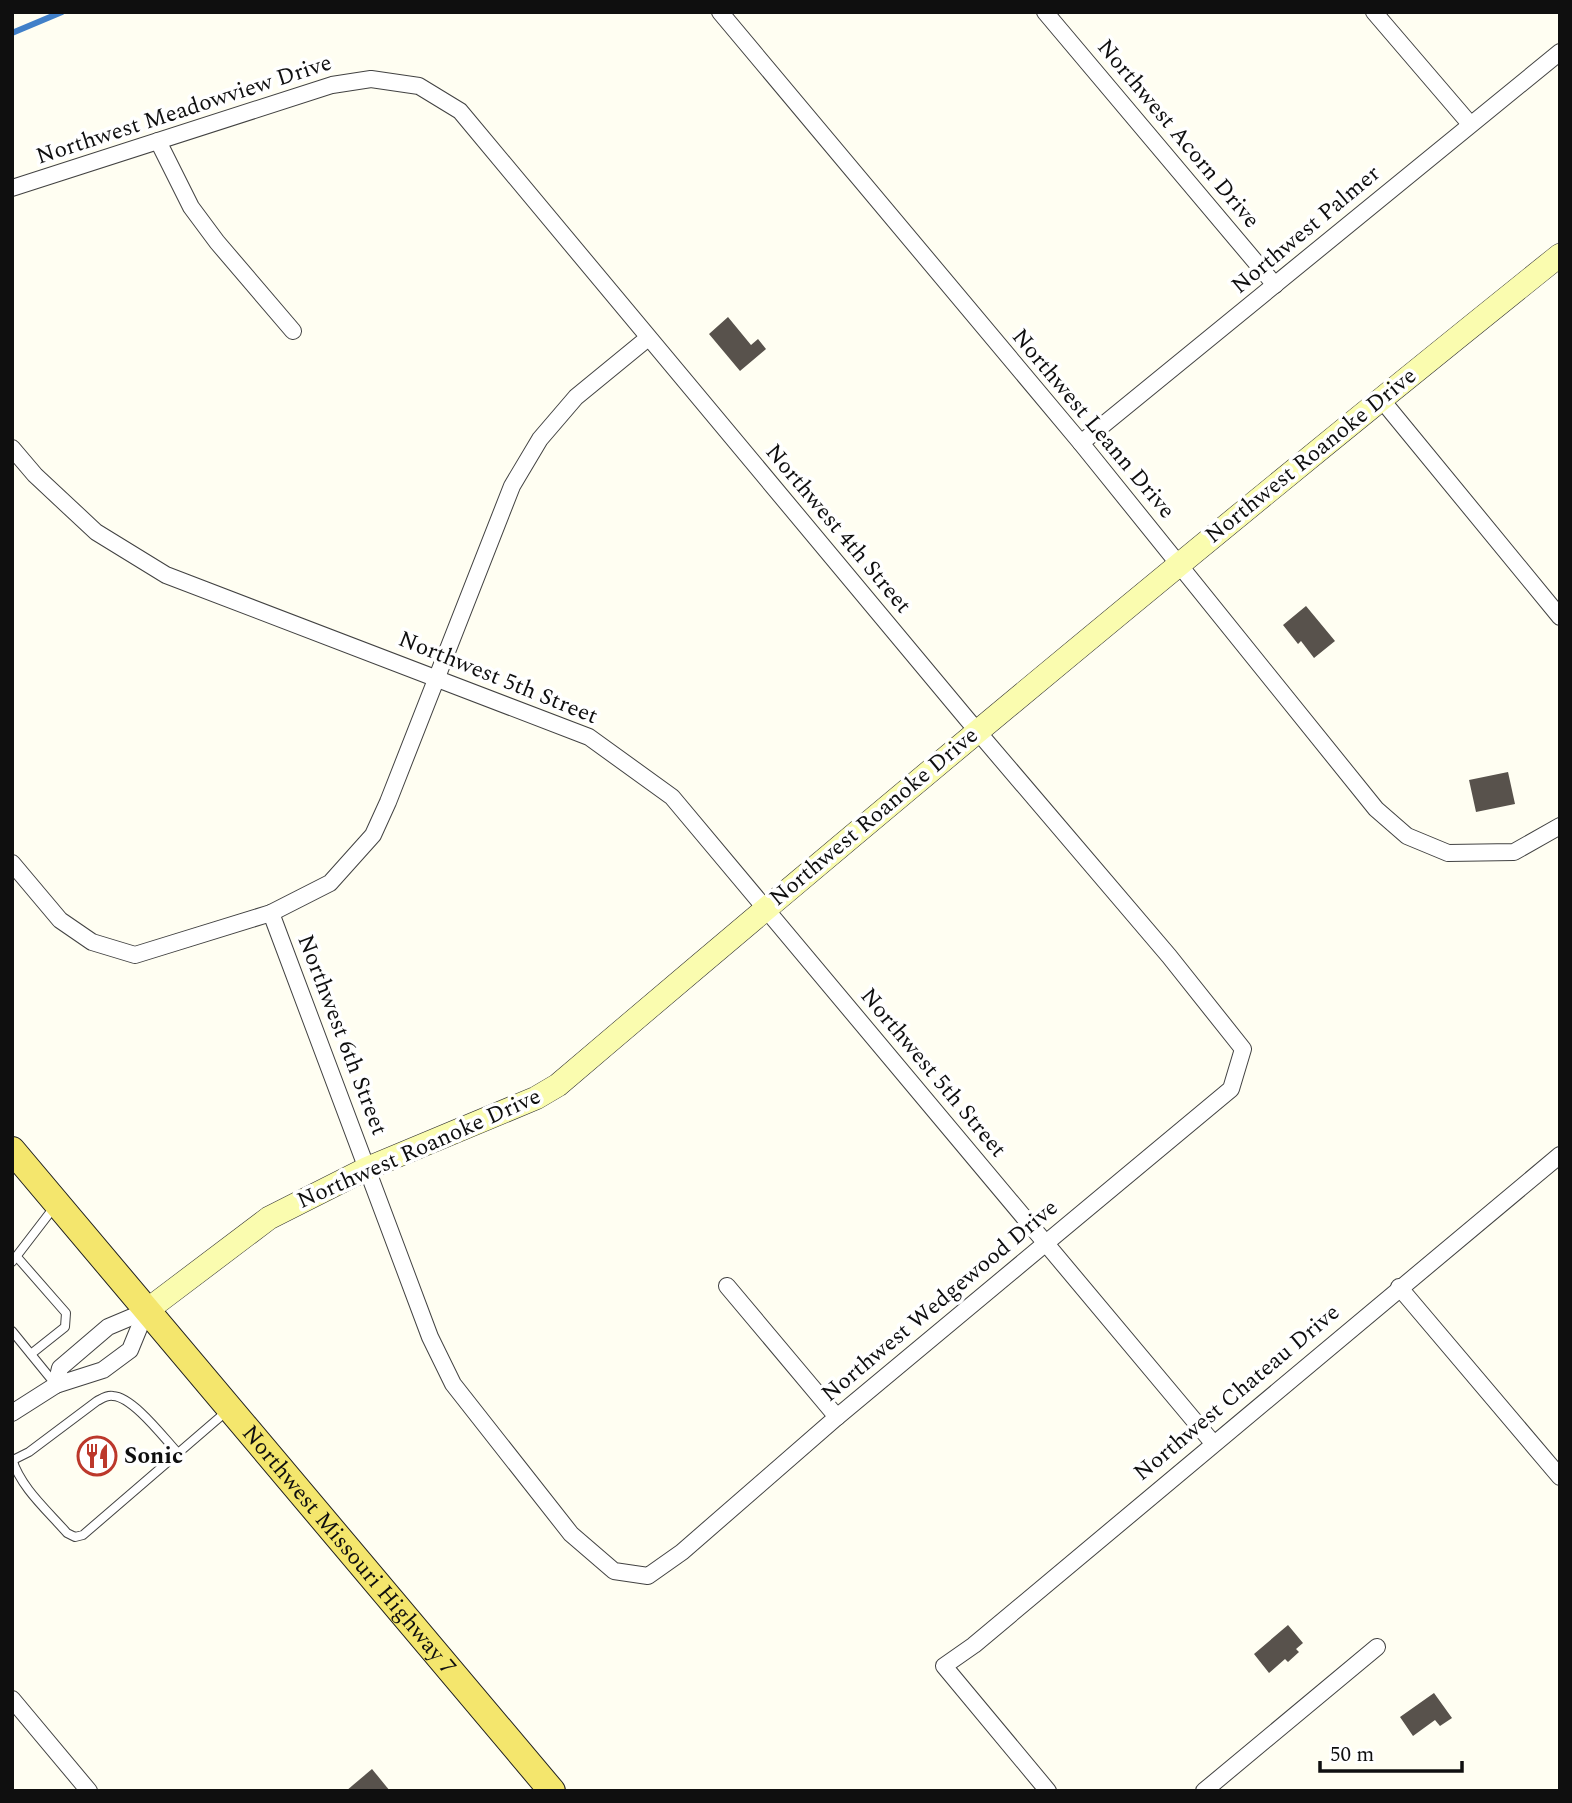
<svg xmlns="http://www.w3.org/2000/svg" width="1572" height="1803" viewBox="0 0 1572 1803" font-family="Spectral,serif">
<style>
.lines{fill:none;stroke-linecap:round;stroke-linejoin:round}
.stream{stroke:#4180c9;stroke-width:6}
.building{fill:#58524c}
.lane-casing{stroke:#424242;stroke-width:10}
.street-casing{stroke:#424242;stroke-width:18}
.secondary-casing{stroke:#313131;stroke-width:24}
.primary-casing{stroke:#202020;stroke-width:28}
.lane{stroke:#fff;stroke-width:8}
.street{stroke:#fff;stroke-width:16}
.secondary{stroke:#fafcaf;stroke-width:23}
.primary{stroke:#f4e66d;stroke-width:26}
.labels{text-anchor:middle;dominant-baseline:central;stroke-width:7;stroke-linejoin:round;paint-order:stroke}
.street-label{font-size:23px;fill:#0f0f0f;stroke:#fff}
.poi-label{font-size:23px;font-weight:bold;fill:#0f0f0f;stroke:#fff;text-anchor:start}
</style>
<rect width="100%" height="100%" fill="#fffef2"/>
<g class="lines">
<path class="stream" d="M12,33L62,12"/>
</g>
<g class="building">
<path d="M728,317L751,345L758,339L766,349L740,371L709,334Z"/>
<path d="M1306,606L1335,641L1314,658L1301,641L1298,644L1283,625Z"/>
<path d="M1508,772L1515,804L1476,812L1469,780Z"/>
<path d="M1288,1625L1303,1643L1296,1649L1299,1652L1288,1662L1285,1659L1269,1673L1254,1654Z"/>
<path d="M1434,1693L1452,1718L1440,1726L1435,1720L1413,1736L1400,1717Z"/>
<path d="M372,1769L390,1791H346Z"/>
</g>
<g class="lines">
<defs>
<g id="lane">
<path d="M17,1257L66,1313L65,1327L31,1354"/>
<path d="M12,1262L55,1206"/>
<path d="M12,1331L56,1385"/>
<path d="M12,1459C21,1488 47,1510 67,1533L75,1537L83,1535L227,1411"/>
<path d="M13,1460L29,1452L97,1401C103,1398 107,1395 113,1396C133,1397 164,1438 178,1453"/>
</g>
<g id="street">
<path d="M720,12L1081,443L1376,809L1407,836L1448,853L1514,852L1560,826"/>
<path d="M1045,12L1275,285"/>
<path d="M1374,12L1470,124"/>
<path d="M158,141L191,207L217,242L293,331"/>
<path d="M12,188L332,85L371,79L419,86L460,111L967,719L1169,956L1243,1049L1231,1089L837,1417L682,1552L648,1576L614,1571L571,1534L453,1384L430,1337L271,913"/>
<path d="M1381,399L1560,617"/>
<path d="M1081,443L1560,52"/>
<path d="M12,448L35,475L96,532L166,575L589,737L672,797L1213,1443"/>
<path d="M12,863L60,920L92,942L135,955L271,913L330,883L373,835L388,802L512,486L540,439L576,397L648,338"/>
<path d="M727,1286L837,1417"/>
<path d="M1399,1287L1560,1477"/>
<path d="M56,1385L60,1368L108,1327L146,1311"/>
<path d="M12,1413L56,1385L103,1370L130,1350L146,1311"/>
<path d="M12,1699L89,1791"/>
<path d="M1048,1791L944,1666L974,1645L1560,1155"/>
<path d="M1204,1791L1377,1647"/>
</g>
<path id="secondary" d="M146,1311L269,1218L368,1168L536,1098L558,1085C888,804 1221,527 1560,255"/>
<g id="primary">
<path id="s1" d="M12,1150L552,1791"/>
</g>
</defs>
<use href="#lane" class="lane-casing"/>
<use href="#street" class="street-casing"/>
<use href="#secondary" class="secondary-casing"/>
<use href="#primary" class="primary-casing"/>
<use href="#lane" class="lane"/>
<use href="#street" class="street"/>
<use href="#secondary" class="secondary"/>
<use href="#primary" class="primary"/>
</g>
<defs>
<symbol id="restaurant-ring" viewBox="-11 -11 22 22"><circle r="9.5" fill="#fff" stroke="#bc382b" stroke-width="1.5"/><path d="M-5-6h1v4h1v-4h1v4h1v-4h1v5L-1.5 .5V6h-2V.5L-5-1ZM5-6V6H3V1.5H1.5Q1.5-4 5-6Z" fill="#bc382b"/></symbol>
</defs>
<g fill-rule="evenodd">
<use href="#restaurant-ring" x="75" y="1434" width="44" height="44"/>
</g>
<g class="labels">
<g class="street-label">
<text transform="translate(184 110) rotate(-18)">Northwest Meadowview Drive</text>
<text transform="translate(1178 134) rotate(50)">Northwest Acorn Drive</text>
<text transform="translate(1306 230) rotate(-40)">Northwest Palmer</text>
<text transform="translate(1093 424) rotate(50)">Northwest Leann Drive</text>
<text transform="translate(1311 456) rotate(-39)">Northwest Roanoke Drive</text>
<text transform="translate(838 529) rotate(50)">Northwest 4th Street</text>
<text transform="translate(498 678) rotate(22)">Northwest 5th Street</text>
<text transform="translate(874 817) rotate(-40)">Northwest Roanoke Drive</text>
<text transform="translate(342 1035) rotate(69)">Northwest 6th Street</text>
<text transform="translate(933 1073) rotate(50)">Northwest 5th Street</text>
<text transform="translate(419 1149) rotate(-24)">Northwest Roanoke Drive</text>
<text transform="translate(940 1301) rotate(-40)">Northwest Wedgewood Drive</text>
<text transform="translate(1237 1393) rotate(-40)">Northwest Chateau Drive</text>
<text stroke="none"><textPath href="#s1" startOffset="523">Northwest Missouri Highway 7</textPath></text>
</g>
<g class="poi-label">
<text x="124" y="1456">Sonic</text>
</g>
</g>
<rect width="1572" height="1803" fill="none" stroke="#0f0f0f" stroke-width="28"/>
<path d="M1320 1761v10h142v-10" fill="none" stroke="#0f0f0f" stroke-width="3.5"/>
<text x="1330" y="1761" font-size="21" fill="#0f0f0f" stroke="#ffffff" stroke-width="5" paint-order="stroke">50 m</text>
</svg>
